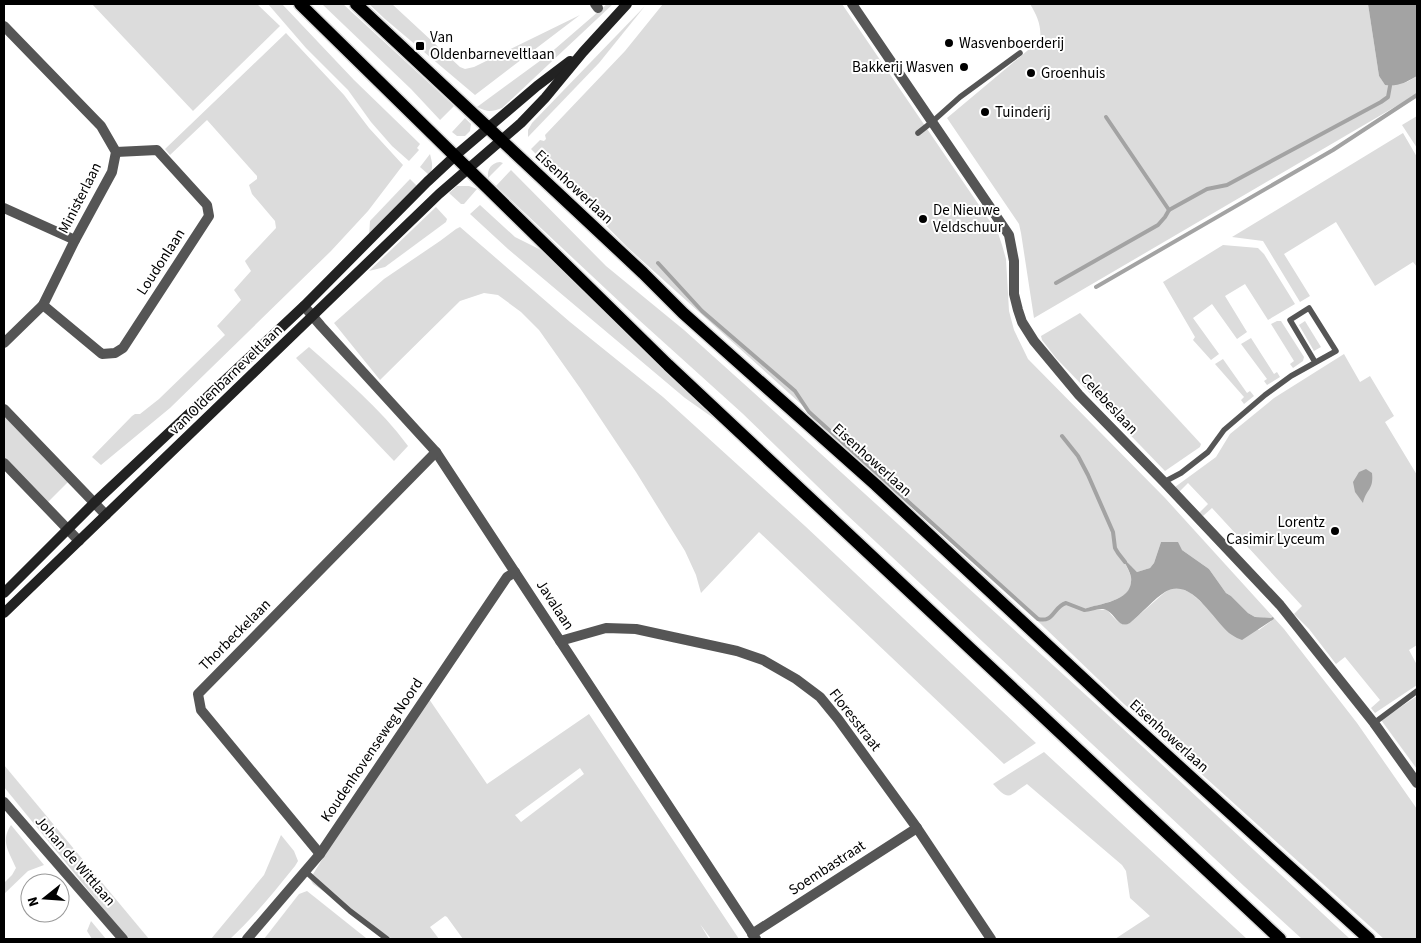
<svg xmlns="http://www.w3.org/2000/svg" width="1421" height="943" viewBox="0 0 1421 943" font-family="'Source Sans 3',sans-serif">
<style>
.green{fill:#dcdcdc;fill-rule:evenodd}
.water{fill:#a3a3a3}
.lines{fill:none;stroke-linecap:round;stroke-linejoin:round}
.stream{stroke:#a3a3a3;stroke-width:4}
.primary-casing{stroke:#dbdbdb;stroke-width:15}
.lane{stroke:#555;stroke-width:5.5}
.street{stroke:#555;stroke-width:10}
.secondary{stroke:#222;stroke-width:10}
.primary{stroke:#000;stroke-width:12}
.poi-dot{fill:#000;stroke:#fff;stroke-width:2}
.labels{text-anchor:middle;dominant-baseline:central;stroke-width:4;stroke-linejoin:round;paint-order:stroke}
.poi-label{font-size:15px;fill:#000;stroke:#fff;text-anchor:start}
.street-label{font-size:15px;fill:#000;stroke:#fff}
</style>
<rect width="100%" height="100%" fill="#fff"/>
<g class="green">
<path d="M92,4H257L280,26L193,111Z"/>
<path d="M268,4H282L354,80L420,144L417,148L419,150L409,161L392,146L371,122L348,90L306,48Z"/>
<path d="M322,4H343L454,106L440,120L411,89Z"/>
<path d="M369,4H392L460,67L465,69L474,67L580,15L475,95L385,19Z"/>
<path d="M607,4H613L502,108C491,112 488,112 477,107L548,55Z"/>
<path d="M663,4H842L998,233L1002,245L1006,259L1009,311L1014,330L1028,359L1165,498L1284,629L1357,723L1417,809V939H1384L1124,704L1019,603L912,504L627,247L531,149L540,140L544,141L546,139L545,135L625,51ZM1161,542L1182,550L1209,569L1226,593L1231,596L1248,613L1255,617L1274,619L1259,630L1202,603L1191,593L1180,588H1172L1164,593L1130,623C1120,628 1114,617 1107,610L1084,609C1100,603 1135,601 1131,577C1130,572 1126,567 1125,562H1126L1137,572L1150,568L1154,563Z"/>
<path d="M1030,4H1368L1379,76L1385,85L1407,82L1417,76V94L1034,318L1021,233L1019,224L947,118L1040,40C1042,27 1037,15 1030,4Z"/>
<path d="M645,6L599,63L528,137V130L532,123Z"/>
<path d="M286,33L344,95L369,128L403,165L368,211L331,251L170,408L101,465L92,457L132,416L135,414H140L159,399L225,335L217,326L241,300L234,290L251,271L246,263L245,261L276,228L275,221L252,194L249,185L257,179V176L207,120L170,155L165,149Z"/>
<path d="M1417,116V148L1402,125Z"/>
<path d="M465,118L471,124L470,131L465,136H457L452,132Z"/>
<path d="M1403,133L1417,157V267L1413,262L1375,286L1336,222L1284,254L1310,296L1300,302L1263,241L1232,237Z"/>
<path d="M430,154C432,162 434,168 429,175L420,167Z"/>
<path d="M500,162L503,163L488,178C487,169 491,163 500,162Z"/>
<path d="M511,170L606,266L684,330L753,392L1144,748L1350,939H1302L1244,886L846,514L742,413L639,320L496,186Z"/>
<path d="M410,179L418,187L369,237L370,221Z"/>
<path d="M457,186H469L477,189L464,204H461L449,193Z"/>
<path d="M480,205L515,237L543,251L722,424L685,398L508,249L470,214Z"/>
<path d="M436,207L447,219L446,222L385,267L369,271Z"/>
<path d="M460,227L570,322L663,397L805,526L1036,743L1004,764L759,532L701,593L696,575L685,551L636,472L580,388L539,330L521,312L498,295L484,293L460,301L380,380L334,323L384,279L440,241L456,229Z"/>
<path d="M1223,245L1258,248L1264,254L1295,304L1268,320L1245,284L1225,296L1247,332L1237,339L1212,304L1193,318L1219,354L1211,360L1193,340L1195,337L1163,282Z"/>
<path d="M1080,313L1201,444L1200,447L1165,471L1056,358L1042,340L1041,336Z"/>
<path d="M1277,321H1281L1304,357L1303,361L1293,368L1290,364L1294,361L1271,324Z"/>
<path d="M1305,321L1321,347L1314,351L1299,325Z"/>
<path d="M1251,338L1274,374L1277,372L1280,377L1267,385L1264,381L1267,379L1241,344Z"/>
<path d="M309,347C344,378 380,408 408,446L394,461L296,358Z"/>
<path d="M1344,354L1360,382L1370,376L1394,416L1385,422L1417,475V645L1409,650L1417,665V685L1375,713L1371,708L1380,700L1345,657L1336,664L1309,629L1294,614L1302,606L1212,508L1203,516L1199,513L1208,504L1188,483L1179,492L1175,487L1216,457L1230,434L1274,398Z"/>
<path d="M1223,359L1247,393L1250,391L1254,396L1244,404L1241,400L1244,397L1215,364Z"/>
<path d="M4,416L68,482L46,504L4,463Z"/>
<path d="M1417,696V769L1381,720Z"/>
<path d="M429,699L487,784L589,714L739,939H711L700,924L709,939H463L447,917L445,916L430,927L439,939H392L313,884L310,879L348,818ZM580,768L584,774L521,822L515,815L517,814Z"/>
<path d="M1044,752L1247,939H1115L1150,916L1130,898L1126,871L1122,865L1027,784C1009,795 1010,803 993,784Z"/>
<path d="M4,765L149,939H128L4,787Z"/>
<path d="M11,825L44,865L28,871L4,894V883L12,875L16,868C9,851 0,842 11,825Z"/>
<path d="M281,835L294,851L298,861L295,866C274,892 254,917 230,939H211L264,875Z"/>
<path d="M307,891L366,938V939H264L299,894Z"/>
<path d="M91,921L106,939H92L87,931Z"/>
</g>
<g class="water">
<path d="M1368,4H1417V76C1407,82 1397,87 1385,85L1379,76Z"/>
<path d="M1366,469L1372,473C1374,490 1366,489 1363,503L1355,492L1353,482L1359,472Z"/>
<path d="M1161,542H1178L1182,550L1209,569L1226,593L1231,596L1248,613L1255,617L1271,618L1273,617L1274,619L1242,640C1239,639 1235,637 1232,635C1214,623 1192,575 1165,592C1155,598 1141,614 1130,623C1119,629 1116,616 1108,611C1101,606 1092,612 1084,612V609C1100,603 1134,602 1131,577C1130,572 1127,567 1125,563L1126,561L1137,572L1150,568L1154,563Z"/>
</g>
<g class="lines">
<g class="stream">
<path d="M1106,117L1169,210"/>
<path d="M658,263L702,311L795,391L809,412L1038,619C1054,623 1053,607 1066,603L1084,610"/>
<path d="M1056,283L1158,225L1165,217L1169,210L1207,189L1227,185L1381,102L1388,97L1390,86"/>
<path d="M1096,287L1333,150L1417,95"/>
<path d="M1062,436L1078,456L1088,475L1113,532L1115,548L1118,553L1125,562"/>
</g>
<defs>
<g id="primary">
<path d="M300,4L668,365L1280,939"/>
<path d="M356,4L643,273L683,313L876,485L1118,711L1369,939"/>
</g>
</defs>
<use href="#primary" class="primary-casing"/>
<g class="lane">
<path d="M918,133L932,122L960,97L1020,53"/>
<path d="M1164,482L1181,473L1208,452L1224,430L1265,395L1291,376L1336,351L1309,308L1290,320L1315,362"/>
<path d="M1374,723L1417,691"/>
<path d="M305,871L350,911L387,939"/>
</g>
<g class="street">
<path d="M595,4L598,8"/>
<path d="M852,4L1009,235L1014,261V294L1018,310L1022,322L1034,341L1079,395L1164,482L1280,605L1374,723L1417,783"/>
<path d="M4,26L101,126L116,152L112,172L75,240L43,305L4,343"/>
<path d="M4,208L75,240"/>
<path d="M43,305L102,354L115,353L123,348L209,216L207,205L157,150L116,152"/>
<path d="M304,306L321,326L436,452L756,939"/>
<path d="M4,409L106,515"/>
<path d="M4,463L79,541"/>
<path d="M560,641L606,628L636,629L737,651L763,660L796,679L820,697L838,719L917,828L991,939"/>
<path d="M4,802L123,939"/>
<path d="M320,854L201,710L198,694L436,452"/>
<path d="M752,934L917,828"/>
<path d="M247,939L320,854L507,577L515,572"/>
</g>
<g class="secondary">
<path d="M4,593L94,503L304,306L427,182L456,155L537,86L570,61"/>
<path d="M4,613L439,194L521,123L545,98L583,52L627,4"/>
</g>
<use href="#primary" class="primary"/>
</g>
<g class="poi-dot">
<circle cx="949" cy="43" r="5"/>
<rect x="415" y="41" width="10" height="10" rx="2.5"/>
<circle cx="964" cy="67" r="5"/>
<circle cx="1031" cy="73" r="5"/>
<circle cx="985" cy="112" r="5"/>
<circle cx="923" cy="219" r="5"/>
<circle cx="1335" cy="531" r="5"/>
</g>
<g class="labels">
<g class="poi-label">
<text x="430" y="37">Van<tspan x="430" dy="17">Oldenbarneveltlaan</tspan></text>
<text x="959" y="43">Wasvenboerderij</text>
<text x="954" y="67" text-anchor="end">Bakkerij Wasven</text>
<text x="1041" y="73">Groenhuis</text>
<text x="995" y="112">Tuinderij</text>
<text x="933" y="210">De Nieuwe<tspan x="933" dy="17">Veldschuur</tspan></text>
<text x="1325" y="522" text-anchor="end">Lorentz<tspan x="1325" dy="17">Casimir Lyceum</tspan></text>
</g>
<g class="street-label">
<text transform="translate(574 187) rotate(43)">Eisenhowerlaan</text>
<text transform="translate(80 198) rotate(-63)">Ministerlaan</text>
<text transform="translate(161 262) rotate(-57)">Loudonlaan</text>
<text transform="translate(226 380) rotate(-44)">van Oldenbarneveltlaan</text>
<text transform="translate(1109 404) rotate(47)">Celebeslaan</text>
<text transform="translate(872 460) rotate(42)">Eisenhowerlaan</text>
<text transform="translate(555 605) rotate(57)">Javalaan</text>
<text transform="translate(235 635) rotate(-45)">Thorbeckelaan</text>
<text transform="translate(855 720) rotate(52)">Floresstraat</text>
<text transform="translate(1169 736) rotate(42)">Eisenhowerlaan</text>
<text transform="translate(372 750) rotate(-56)">Koudenhovenseweg Noord</text>
<text transform="translate(75 861) rotate(49)">Johan de Wittlaan</text>
<text transform="translate(827 868) rotate(-33)">Soembastraat</text>
</g>
</g>
<rect width="1421" height="943" fill="none" stroke="#000000" stroke-width="10"/>
<g transform="translate(45 898) rotate(253)"><circle r="24" fill="#ffffff" stroke="#999999"/>
<path d="M0-4L9 19L0 12L-9 19Z" fill="#000000"/>
<text y="-8" font-size="14" font-weight="bold" text-anchor="middle" fill="#000000">N</text>
</g>
</svg>
